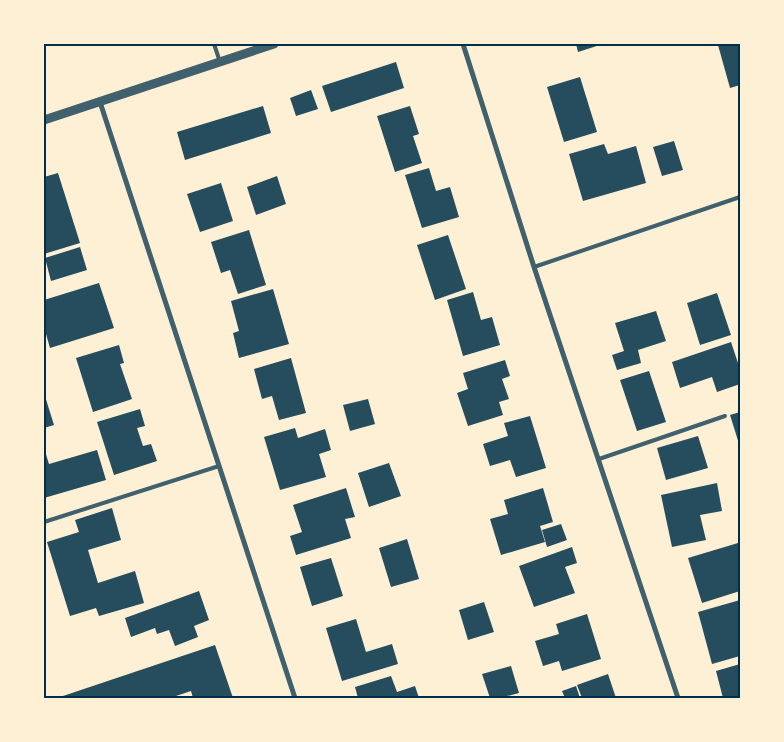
<svg xmlns="http://www.w3.org/2000/svg" width="784" height="742" viewBox="0 0 784 742" font-family="Manrope,sans-serif">
<style>
.building{fill:#264d5e}
.lines{fill:none;stroke-linecap:round;stroke-linejoin:round}
.service{stroke:#3f606c;stroke-width:4}
.minor{stroke:#3f606c;stroke-width:5}
.tertiary{stroke:#3f606c;stroke-width:9}
.neatline{fill:none;stroke:#003049;stroke-width:2}
</style>
<rect width="100%" height="100%" fill="#fdf0d5"/>
<g class="building">
<path d="M576,44H603L578,52Z"/>
<path d="M724,44H740V85L730,88L718,45Z"/>
<path d="M396,62L404,88L331,112L322,86Z"/>
<path d="M580,77L597,132L564,142L547,87Z"/>
<path d="M311,90L318,109L296,116L290,98Z"/>
<path d="M263,106L271,133L185,160L177,132Z"/>
<path d="M410,106L419,134L413,136L422,163L395,172L377,116Z"/>
<path d="M674,141L683,170L662,176L653,147Z"/>
<path d="M604,144L608,154L636,146L646,183L583,201L569,154Z"/>
<path d="M429,168L436,191L450,187L459,217L422,228L405,175Z"/>
<path d="M58,173L80,243L44,254V177Z"/>
<path d="M277,176L286,204L256,215L247,187Z"/>
<path d="M221,183L233,221L200,232L187,194Z"/>
<path d="M249,230L266,285L238,294L230,270L221,273L211,242Z"/>
<path d="M448,235L466,289L435,300L417,245Z"/>
<path d="M80,247L87,270L51,281L45,258Z"/>
<path d="M99,283L114,328L50,348L44,327V300Z"/>
<path d="M273,289L289,344L239,358L233,333L239,331L231,301Z"/>
<path d="M473,292L481,320L492,317L500,345L463,356L447,300Z"/>
<path d="M717,293L731,335L700,345L687,303Z"/>
<path d="M656,311L666,341L638,350L641,363L617,370L612,355L624,351L615,323Z"/>
<path d="M731,342L740,369V384L717,392L712,377L680,388L672,362Z"/>
<path d="M119,345L124,363L120,364L132,399L93,412L76,358Z"/>
<path d="M291,358L306,413L279,420L272,396L262,399L254,369Z"/>
<path d="M505,360L510,376L502,379L509,399L499,402L503,415L468,426L457,393L468,389L463,373Z"/>
<path d="M649,371L666,422L637,431L620,380Z"/>
<path d="M44,393L54,425L44,428Z"/>
<path d="M368,399L375,424L350,431L343,405Z"/>
<path d="M140,409L145,426L137,428L143,446L151,444L157,461L114,475L97,422Z"/>
<path d="M740,412V447L730,415Z"/>
<path d="M530,416L546,468L516,477L510,460L490,466L483,444L508,436L504,423Z"/>
<path d="M295,428L298,438L325,429L331,450L319,454L326,477L280,490L264,437Z"/>
<path d="M698,436L708,468L666,480L657,448Z"/>
<path d="M44,448L49,464L97,450L106,480L44,498Z"/>
<path d="M389,463L401,496L369,507L358,473Z"/>
<path d="M717,483L722,511L700,515L706,540L672,547L661,495Z"/>
<path d="M346,488L355,517L345,519L351,538L296,555L290,536L302,532L293,505Z"/>
<path d="M543,488L553,522L540,526L545,542L501,555L490,519L508,514L504,500Z"/>
<path d="M112,508L121,540L88,550L98,583L135,571L144,603L99,616L96,608L70,616L47,542L79,532L75,520Z"/>
<path d="M561,524L567,540L547,547L542,530Z"/>
<path d="M407,539L419,579L391,587L379,548Z"/>
<path d="M738,543L740,551V560H738L740,567V591L702,603L688,558Z"/>
<path d="M572,547L577,563L565,567L575,593L534,607L519,566Z"/>
<path d="M331,558L343,596L312,606L300,567Z"/>
<path d="M199,591L209,620L194,626L198,637L175,646L169,630L157,634L155,628L131,637L125,618Z"/>
<path d="M740,600V656L712,664L698,612Z"/>
<path d="M484,602L494,632L468,640L459,610Z"/>
<path d="M587,614L601,659L562,671L559,661L543,666L535,641L559,634L556,624Z"/>
<path d="M356,619L366,652L392,644L398,664L342,681L326,628Z"/>
<path d="M215,645L233,698H193L191,691L170,698H57Z"/>
<path d="M740,664V698H723L716,671Z"/>
<path d="M511,666L519,693L500,698H490L482,674Z"/>
<path d="M608,674L616,698H582L577,685Z"/>
<path d="M391,676L397,692L415,686L419,698H358L355,687Z"/>
<path d="M576,686L580,698H565L562,691Z"/>
</g>
<g class="lines">
<g class="service">
<path d="M214,44L220,62"/>
<path d="M534,267L740,197"/>
<path d="M599,459L725,416"/>
<path d="M44,522L219,466"/>
</g>
<g class="minor">
<path d="M463,44L534,267L678,698"/>
<path d="M100,102L295,698"/>
</g>
<path class="tertiary" d="M44,120L274,44"/>
</g>
<rect width="784" height="742" fill="none" stroke="#fdf0d5" stroke-width="90"/>
<rect x="45" y="45" width="694" height="652" class="neatline"/>
</svg>
